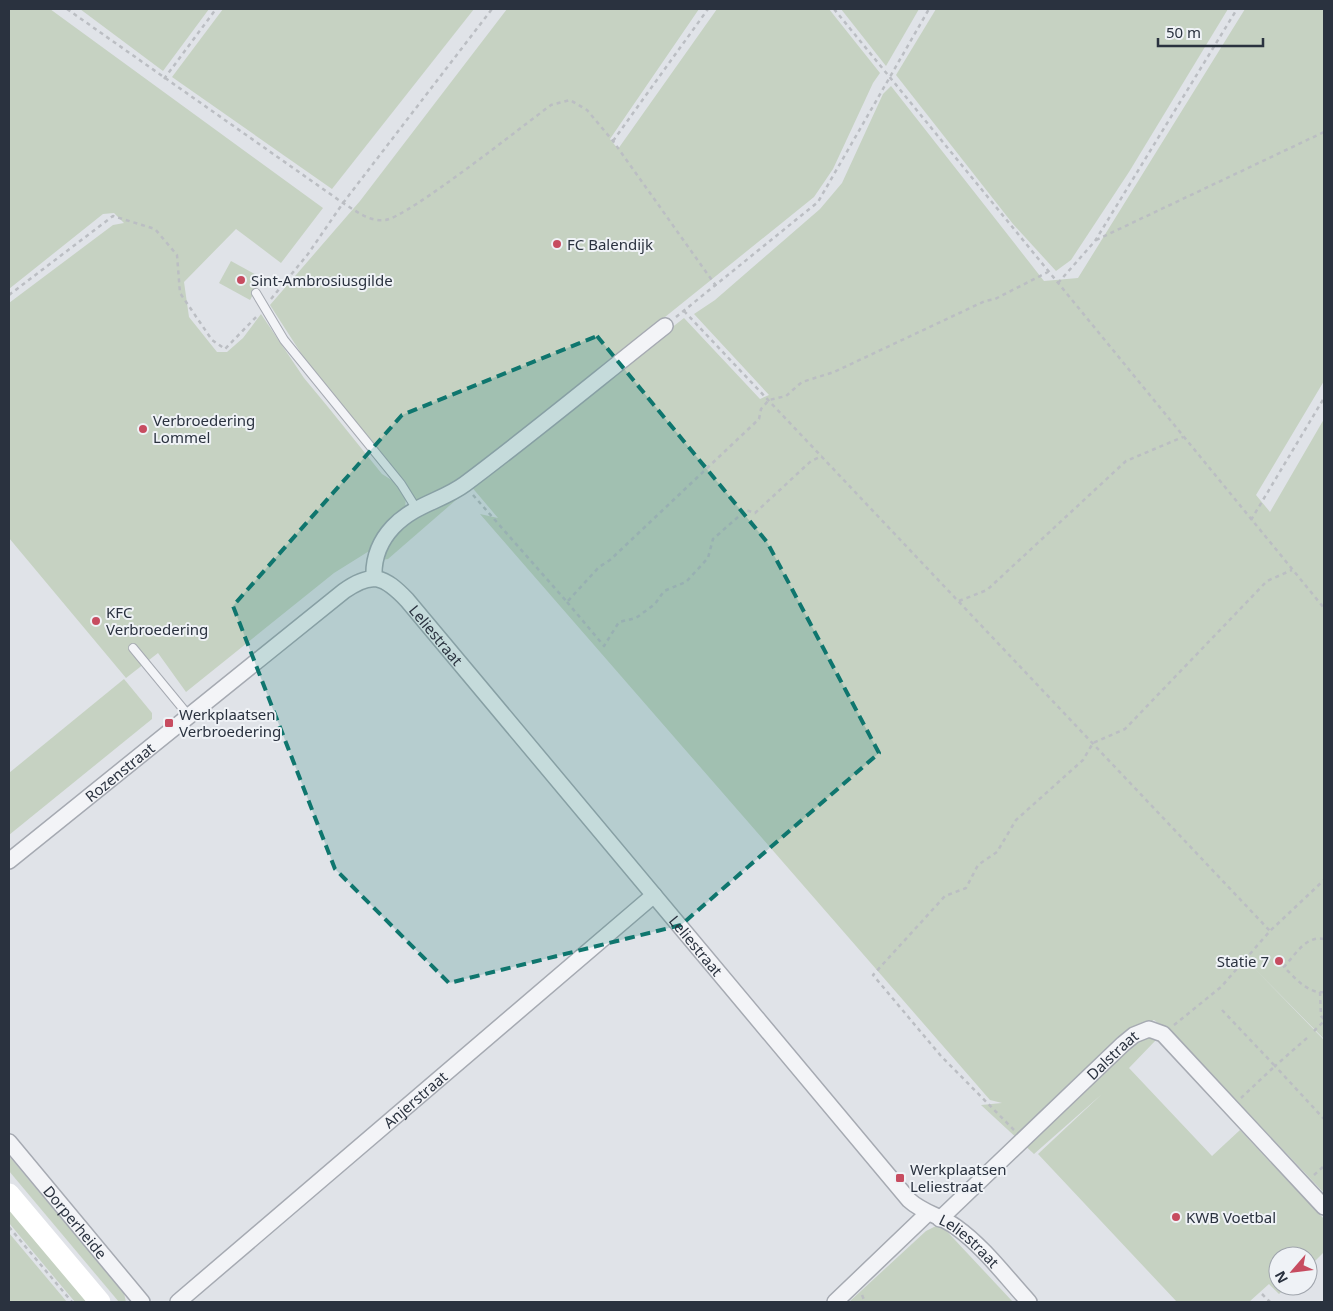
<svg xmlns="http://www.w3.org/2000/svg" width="1333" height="1311" viewBox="0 0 1333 1311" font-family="'Noto Sans',sans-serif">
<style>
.green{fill:#c6d2c2}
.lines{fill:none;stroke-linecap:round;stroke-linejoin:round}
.service-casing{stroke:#a6aab2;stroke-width:10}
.minor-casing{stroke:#a6aab2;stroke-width:18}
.path{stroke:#bbbec3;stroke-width:2.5;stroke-dasharray:4 4;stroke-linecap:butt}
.service{stroke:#f3f4f7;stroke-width:8}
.minor{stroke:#f3f4f7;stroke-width:15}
.secondary{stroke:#fff;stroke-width:21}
.marked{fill:#0f766e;fill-opacity:0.2;stroke:#0f766e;stroke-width:4;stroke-dasharray:10 6;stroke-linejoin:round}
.poi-dot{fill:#c74c60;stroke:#eff2f6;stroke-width:2}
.labels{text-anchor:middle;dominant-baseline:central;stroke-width:4;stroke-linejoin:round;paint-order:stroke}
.poi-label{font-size:15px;fill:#2a323f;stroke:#eff2f6;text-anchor:start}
.street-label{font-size:15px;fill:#2a323f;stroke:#eff2f6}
</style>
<rect width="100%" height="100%" fill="#e0e3e8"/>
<g class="green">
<path d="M9,9H50L323,208L281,263L236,229L184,282L189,317L217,352H227L243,338L261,314L304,378L328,407L382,474L398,484L406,495L405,511L374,548L334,573L186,692L158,653L126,678L9,538V303L113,225L124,223L114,213L103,214L9,289Z"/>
<path d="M80,9H209L163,71Z"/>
<path d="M223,9H474L332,189L172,77Z"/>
<path d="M507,9H699L610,139L618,149L717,9H829L880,73L873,83L833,169L814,197L459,483L416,504L405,481L383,462L331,400L270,305L360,201Z"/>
<path d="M841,9H919L886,66Z"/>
<path d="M936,9H1228L1129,172L1071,260L1056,271L1013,224L896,75Z"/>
<path d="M1245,9H1324V381L1256,495L1270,512L1324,419V1039L1251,965L1324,1040V1193L1175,1036L1154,1020L1141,1026L1156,1040L1129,1068L1212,1156L1240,1130L1324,1219V1252L1308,1268V1256H1278V1286H1288L1279,1294L1269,1284L1249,1302H1177L1038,1154L1102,1094L1034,1154L981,1105L1002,1103L990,1100L480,514L498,518L470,485L684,318L760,399L769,395L694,314L715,300L820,209L842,183L883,94L891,86L1044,281L1078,278Z"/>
<path d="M231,261L262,278L250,300L219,283Z"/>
<path d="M464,493L388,559L382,560L381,557L395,530L421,510Z"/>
<path d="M124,679L152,713V719L9,835V773Z"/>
<path d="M9,1156L124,1293L126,1302H119L9,1171Z"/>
<path d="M9,1204L92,1302H75L9,1223Z"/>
<path d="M940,1224L1013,1302H849L926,1231Z"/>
<path d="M9,1233L67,1302H9Z"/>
</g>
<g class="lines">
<defs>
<g id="service">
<path d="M256,293L284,340L401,484L416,508"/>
<path d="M133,648L189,716"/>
</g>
<g id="minor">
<path d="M374,578C373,558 379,542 393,527C415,504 442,501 465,484C533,433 598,379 665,326"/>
<path id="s1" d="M9,861L344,591C372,571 384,576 407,600L909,1200C923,1213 941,1216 956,1227C984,1247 1006,1277 1029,1302"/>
<path id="s2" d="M9,1142L142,1302"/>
<path id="s3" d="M940,1219L1123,1044L1134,1035L1149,1029L1163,1034L1324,1207"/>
<path id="s4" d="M178,1302L654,895"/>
<path d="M835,1302L928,1213"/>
</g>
</defs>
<use href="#service" class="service-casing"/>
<use href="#minor" class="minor-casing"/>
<g class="path">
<path d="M67,9L343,203C356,211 369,222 385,220C407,218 525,124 551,105L570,100L587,110L613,141L716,286"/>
<path d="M834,9L1324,608"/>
<path d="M164,79L216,9"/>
<path d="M613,141L708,9"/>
<path d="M1096,240L1324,132"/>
<path d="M1058,283L1095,241L1237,9"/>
<path d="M9,295L113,216L155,229L177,255L180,293L212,340L225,349L258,315"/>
<path d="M271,299L308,254L343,203L492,9"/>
<path d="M684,311L1270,931"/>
<path d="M676,317L818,202L929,9"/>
<path d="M473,495L567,602L599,567L610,560L759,419L761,409L769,400L786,396L802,382L834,372L985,301L995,299L1048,272"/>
<path d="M1251,520L1324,398"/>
<path d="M959,601L987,590L1126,461L1183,437"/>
<path d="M567,602L604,646L619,622L636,618L655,604L664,591L686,582L708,558L713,539L746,510L755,513L811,461L822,456"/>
<path d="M1324,939C1306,935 1295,955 1284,967C1294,977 1308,994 1324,992"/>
<path d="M1320,992L1321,1016L1324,1019"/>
<path d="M1222,1010L1275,1066L1241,1098"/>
<path d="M1174,1025L1221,987L1270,931L1324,880"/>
<path d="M1314,1031L1324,1021"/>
<path d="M1307,1038L1275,1066L1324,1119"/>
<path d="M1014,1130L941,1056L873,975L945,896L966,888L978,865L997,852L1016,820L1083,760L1093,743L1125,729L1267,581L1292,570"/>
<path d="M1314,1175L1324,1166"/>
<path d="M9,1227L72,1302"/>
<path d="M1262,1294L1270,1302"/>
<path d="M862,1295L865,1302"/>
</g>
<use href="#service" class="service"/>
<use href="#minor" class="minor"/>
<path class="secondary" d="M9,1194L100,1302"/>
</g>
<path class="marked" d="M597,336L767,542L879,753L681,925L449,983L335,869L233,606L402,415Z"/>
<g class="poi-dot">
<circle cx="557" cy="244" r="5"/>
<circle cx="241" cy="280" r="5"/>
<circle cx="143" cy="429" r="5"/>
<circle cx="96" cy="621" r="5"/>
<rect x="164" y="718" width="10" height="10" rx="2.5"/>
<circle cx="1279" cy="961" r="5"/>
<rect x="895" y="1173" width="10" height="10" rx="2.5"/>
<circle cx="1176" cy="1217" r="5"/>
</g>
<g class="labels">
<g class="poi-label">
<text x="567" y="244">FC Balendijk</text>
<text x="251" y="280">Sint-Ambrosiusgilde</text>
<text x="153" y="420">Verbroedering<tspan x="153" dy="17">Lommel</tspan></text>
<text x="106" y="612">KFC<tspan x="106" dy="17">Verbroedering</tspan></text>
<text x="179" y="714">Werkplaatsen<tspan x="179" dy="17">Verbroedering</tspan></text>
<text x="1269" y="961" text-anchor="end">Statie 7</text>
<text x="910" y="1169">Werkplaatsen<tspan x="910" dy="17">Leliestraat</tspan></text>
<text x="1186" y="1217">KWB Voetbal</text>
</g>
<g class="street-label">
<text stroke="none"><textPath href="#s1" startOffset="549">Leliestraat</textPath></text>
<text stroke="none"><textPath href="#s1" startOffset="142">Rozenstraat</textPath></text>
<text stroke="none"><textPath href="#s1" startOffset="954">Leliestraat</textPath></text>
<text stroke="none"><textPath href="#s3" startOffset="238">Dalstraat</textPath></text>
<text stroke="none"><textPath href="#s4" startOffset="312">Anjerstraat</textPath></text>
<text stroke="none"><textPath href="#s2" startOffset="104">Dorperheide</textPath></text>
<text stroke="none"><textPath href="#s1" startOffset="1359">Leliestraat</textPath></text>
</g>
</g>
<rect width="1333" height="1311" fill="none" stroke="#2a323f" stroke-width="20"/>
<g transform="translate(1293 1271) rotate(242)"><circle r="24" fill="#eff2f6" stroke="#a0a5ad"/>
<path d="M0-4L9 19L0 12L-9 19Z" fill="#c74c60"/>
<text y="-8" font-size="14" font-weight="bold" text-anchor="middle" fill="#2a323f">N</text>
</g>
<path d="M1158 38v8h105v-8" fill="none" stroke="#2a323f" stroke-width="2.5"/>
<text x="1166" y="38" font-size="15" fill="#2a323f" stroke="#eff2f6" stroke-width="4" paint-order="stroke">50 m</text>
</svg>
